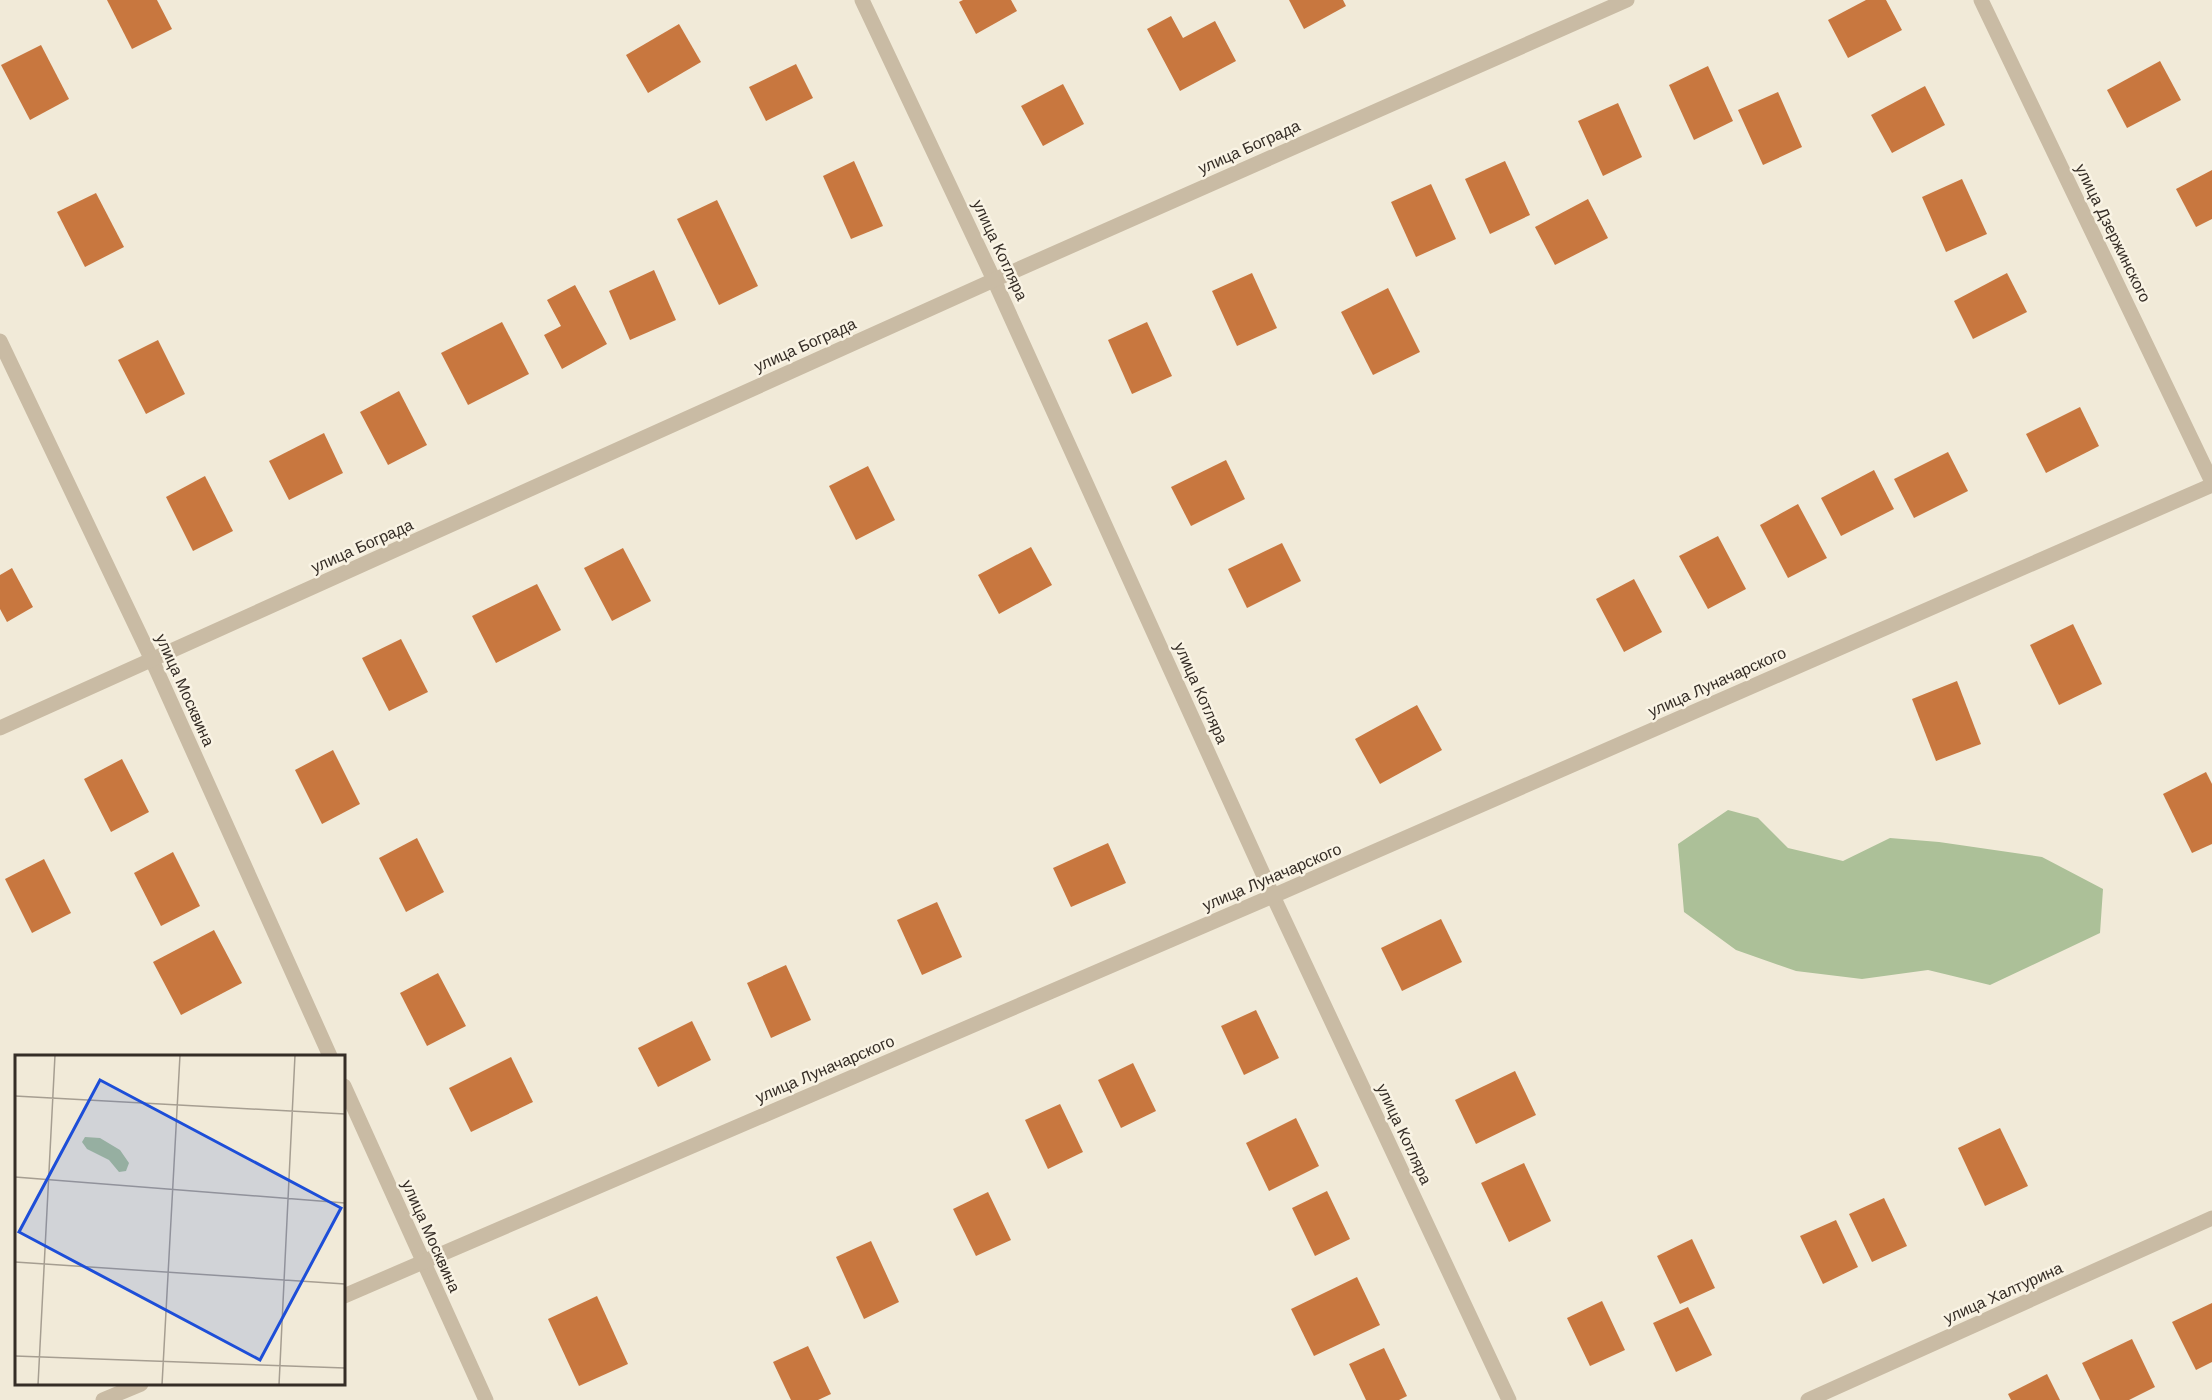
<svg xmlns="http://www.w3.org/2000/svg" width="2212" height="1400" viewBox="0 0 2212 1400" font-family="Arial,sans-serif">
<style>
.green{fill:#acc098}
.building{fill:#c8773f}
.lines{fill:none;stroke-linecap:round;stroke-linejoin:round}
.minor{stroke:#c9bba4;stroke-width:15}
.labels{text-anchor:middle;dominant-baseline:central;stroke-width:5;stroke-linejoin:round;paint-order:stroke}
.street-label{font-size:16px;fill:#352d26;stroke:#f9f3e4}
.inset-road{fill:none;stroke:#a69e91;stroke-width:1.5}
.view{fill:#1d4ed8;fill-opacity:0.15;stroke:#1d4ed8;stroke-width:3}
.inset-edge{fill:none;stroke:#352d26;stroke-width:3}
</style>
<rect width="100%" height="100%" fill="#f1ead8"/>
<path class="green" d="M1728,810L1758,818L1788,848L1843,861L1890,838L1939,842L2042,857L2103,889L2100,933L1990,985L1928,970L1862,979L1796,971L1736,950L1684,912L1678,844Z"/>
<g class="building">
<path d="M107,0H157L172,29L132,49Z"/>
<path d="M963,0H1011L1017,11L976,34L959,2Z"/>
<path d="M1289,0H1343L1346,6L1304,29Z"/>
<path d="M1866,0H1886L1902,30L1848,58L1828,20Z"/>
<path d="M1171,16L1183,38L1215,21L1236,61L1180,91L1147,29Z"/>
<path d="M679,24L701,62L648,93L626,55Z"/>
<path d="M41,45L69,99L30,120L1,65Z"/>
<path d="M2160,61L2181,100L2127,128L2107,90Z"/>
<path d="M796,64L813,98L766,121L749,87Z"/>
<path d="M1708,66L1733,121L1694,140L1669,85Z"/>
<path d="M1063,84L1084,124L1043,146L1021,106Z"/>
<path d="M1925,86L1945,125L1892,153L1871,115Z"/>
<path d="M1778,92L1802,147L1763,165L1738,110Z"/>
<path d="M1618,103L1642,157L1603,176L1578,121Z"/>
<path d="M854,161L883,226L851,239L823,176Z"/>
<path d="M1505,161L1530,215L1490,234L1465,179Z"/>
<path d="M2212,170V219L2196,227L2176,189Z"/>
<path d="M1962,179L1987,234L1946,252L1922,197Z"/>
<path d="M1431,184L1456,239L1416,257L1391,202Z"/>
<path d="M96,193L124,247L85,267L57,212Z"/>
<path d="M1588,199L1608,238L1555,265L1535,227Z"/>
<path d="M717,200L758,286L719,305L677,219Z"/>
<path d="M654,270L676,320L630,340L609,291Z"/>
<path d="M1252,273L1277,328L1237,346L1212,291Z"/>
<path d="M2007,273L2027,312L1973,339L1954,301Z"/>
<path d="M575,285L607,344L562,369L544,335L561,326L547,300Z"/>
<path d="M1388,288L1420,352L1373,375L1341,312Z"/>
<path d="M502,322L529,374L468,405L441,353Z"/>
<path d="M1147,322L1172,376L1132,394L1108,340Z"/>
<path d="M158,340L185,394L146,414L118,360Z"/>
<path d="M399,391L427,445L388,465L360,412Z"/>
<path d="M2080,407L2099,446L2046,473L2026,434Z"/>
<path d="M324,433L343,473L289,500L269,461Z"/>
<path d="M1948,452L1968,491L1914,518L1894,479Z"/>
<path d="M1226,460L1245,499L1191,526L1171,487Z"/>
<path d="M868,466L895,520L856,540L829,486Z"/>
<path d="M1874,470L1894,509L1841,536L1821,498Z"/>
<path d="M205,476L233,531L193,551L166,497Z"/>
<path d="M1798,504L1827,558L1788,578L1760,525Z"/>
<path d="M1718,536L1746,589L1708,609L1679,556Z"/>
<path d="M1282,543L1301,581L1247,608L1228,569Z"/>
<path d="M1031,547L1052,585L999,614L978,575Z"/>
<path d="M623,548L651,601L612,621L584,568Z"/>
<path d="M12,568L33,607L7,622L0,609V575Z"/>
<path d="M1634,579L1662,632L1624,652L1596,599Z"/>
<path d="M537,584L561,630L496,663L472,616Z"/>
<path d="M2073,624L2102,684L2059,705L2030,645Z"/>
<path d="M401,639L428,692L389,711L362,658Z"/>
<path d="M1957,681L1981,744L1936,761L1912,699Z"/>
<path d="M1417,705L1442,750L1380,784L1355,739Z"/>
<path d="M333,750L360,804L322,824L295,770Z"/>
<path d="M122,759L149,812L111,832L84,779Z"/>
<path d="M2206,772L2212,784V844L2192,853L2163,794Z"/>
<path d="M417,838L444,892L406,912L379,858Z"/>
<path d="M1108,843L1126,883L1071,907L1053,868Z"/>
<path d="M173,852L200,906L161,926L134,873Z"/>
<path d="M44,859L71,913L32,933L5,879Z"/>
<path d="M937,902L962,957L922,975L897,920Z"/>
<path d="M1441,919L1462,962L1402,991L1381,948Z"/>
<path d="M214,930L242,983L181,1015L153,962Z"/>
<path d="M786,965L811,1020L771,1038L747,983Z"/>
<path d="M438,973L466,1026L427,1046L400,993Z"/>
<path d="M1256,1010L1279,1058L1244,1075L1221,1026Z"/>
<path d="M692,1021L711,1060L658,1087L638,1048Z"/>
<path d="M511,1057L533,1102L471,1132L449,1088Z"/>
<path d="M1133,1063L1156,1111L1121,1128L1098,1080Z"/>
<path d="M1515,1071L1536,1115L1476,1144L1455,1100Z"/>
<path d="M1060,1104L1083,1152L1048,1169L1025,1120Z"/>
<path d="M1296,1118L1319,1166L1269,1191L1246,1143Z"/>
<path d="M2000,1128L2028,1186L1985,1206L1958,1148Z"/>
<path d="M1524,1163L1551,1221L1509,1242L1481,1183Z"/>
<path d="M1327,1191L1350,1239L1315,1256L1292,1208Z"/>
<path d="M988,1192L1011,1240L976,1256L953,1209Z"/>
<path d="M1884,1198L1907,1246L1872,1262L1849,1214Z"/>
<path d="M1836,1220L1858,1267L1823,1284L1800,1236Z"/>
<path d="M1692,1239L1715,1288L1680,1304L1657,1256Z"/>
<path d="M871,1241L899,1302L864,1319L836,1257Z"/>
<path d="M1357,1277L1380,1325L1314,1356L1291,1309Z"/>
<path d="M597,1296L628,1364L579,1386L548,1319Z"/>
<path d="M1602,1301L1625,1350L1590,1366L1567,1318Z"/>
<path d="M2212,1303V1362L2196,1370L2172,1322Z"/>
<path d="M1688,1307L1712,1355L1676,1372L1653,1323Z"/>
<path d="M2132,1339L2155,1387L2129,1400H2100L2082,1363Z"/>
<path d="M808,1346L831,1394L818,1400H791L773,1362Z"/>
<path d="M1384,1348L1407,1396L1399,1400H1366L1349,1364Z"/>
<path d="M2047,1374L2060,1400H2011L2008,1394Z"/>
</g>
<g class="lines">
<g class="minor">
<path d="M862,0L994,280L1273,896L1509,1400"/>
<path d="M1981,0L2212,482"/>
<path d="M0,341L152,660L330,1056"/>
<path d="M0,728L994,280L1627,0"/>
<path d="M344,1086L486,1400"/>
<path d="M344,1296L1273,896L2212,485"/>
<path d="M103,1400L141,1384"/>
<path d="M1808,1400L2212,1218"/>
</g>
</g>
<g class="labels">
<g class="street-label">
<text transform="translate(1249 147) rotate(-24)">улица Бограда</text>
<text transform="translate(2113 233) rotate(64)">улица Дзержинского</text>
<text transform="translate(1000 250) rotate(65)">улица Котляра</text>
<text transform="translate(805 345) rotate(-24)">улица Бограда</text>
<text transform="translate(362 546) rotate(-24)">улица Бограда</text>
<text transform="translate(1717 682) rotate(-24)">улица Луначарского</text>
<text transform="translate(185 690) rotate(66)">улица Москвина</text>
<text transform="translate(1201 693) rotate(66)">улица Котляра</text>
<text transform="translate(1272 877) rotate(-23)">улица Луначарского</text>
<text transform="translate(825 1069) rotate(-23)">улица Луначарского</text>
<text transform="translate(1404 1134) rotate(65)">улица Котляра</text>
<text transform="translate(431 1236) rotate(66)">улица Москвина</text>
<text transform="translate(2003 1293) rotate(-24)">улица Халтурина</text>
</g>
</g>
<g transform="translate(15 1055)">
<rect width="330" height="330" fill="#f1ead8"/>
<path d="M70,82L85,83L105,95L114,108L111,116L104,117L94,105L72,94L67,87Z" fill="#acc098"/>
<path class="inset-road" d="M0,41L330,59M0,122L330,148M0,207L330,229M0,301L330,313M23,330L40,0M147,330L165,0M264,330L280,0"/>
<path class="view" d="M85,25L326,153L245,305L4,177Z"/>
<rect width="330" height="330" class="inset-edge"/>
</g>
</svg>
